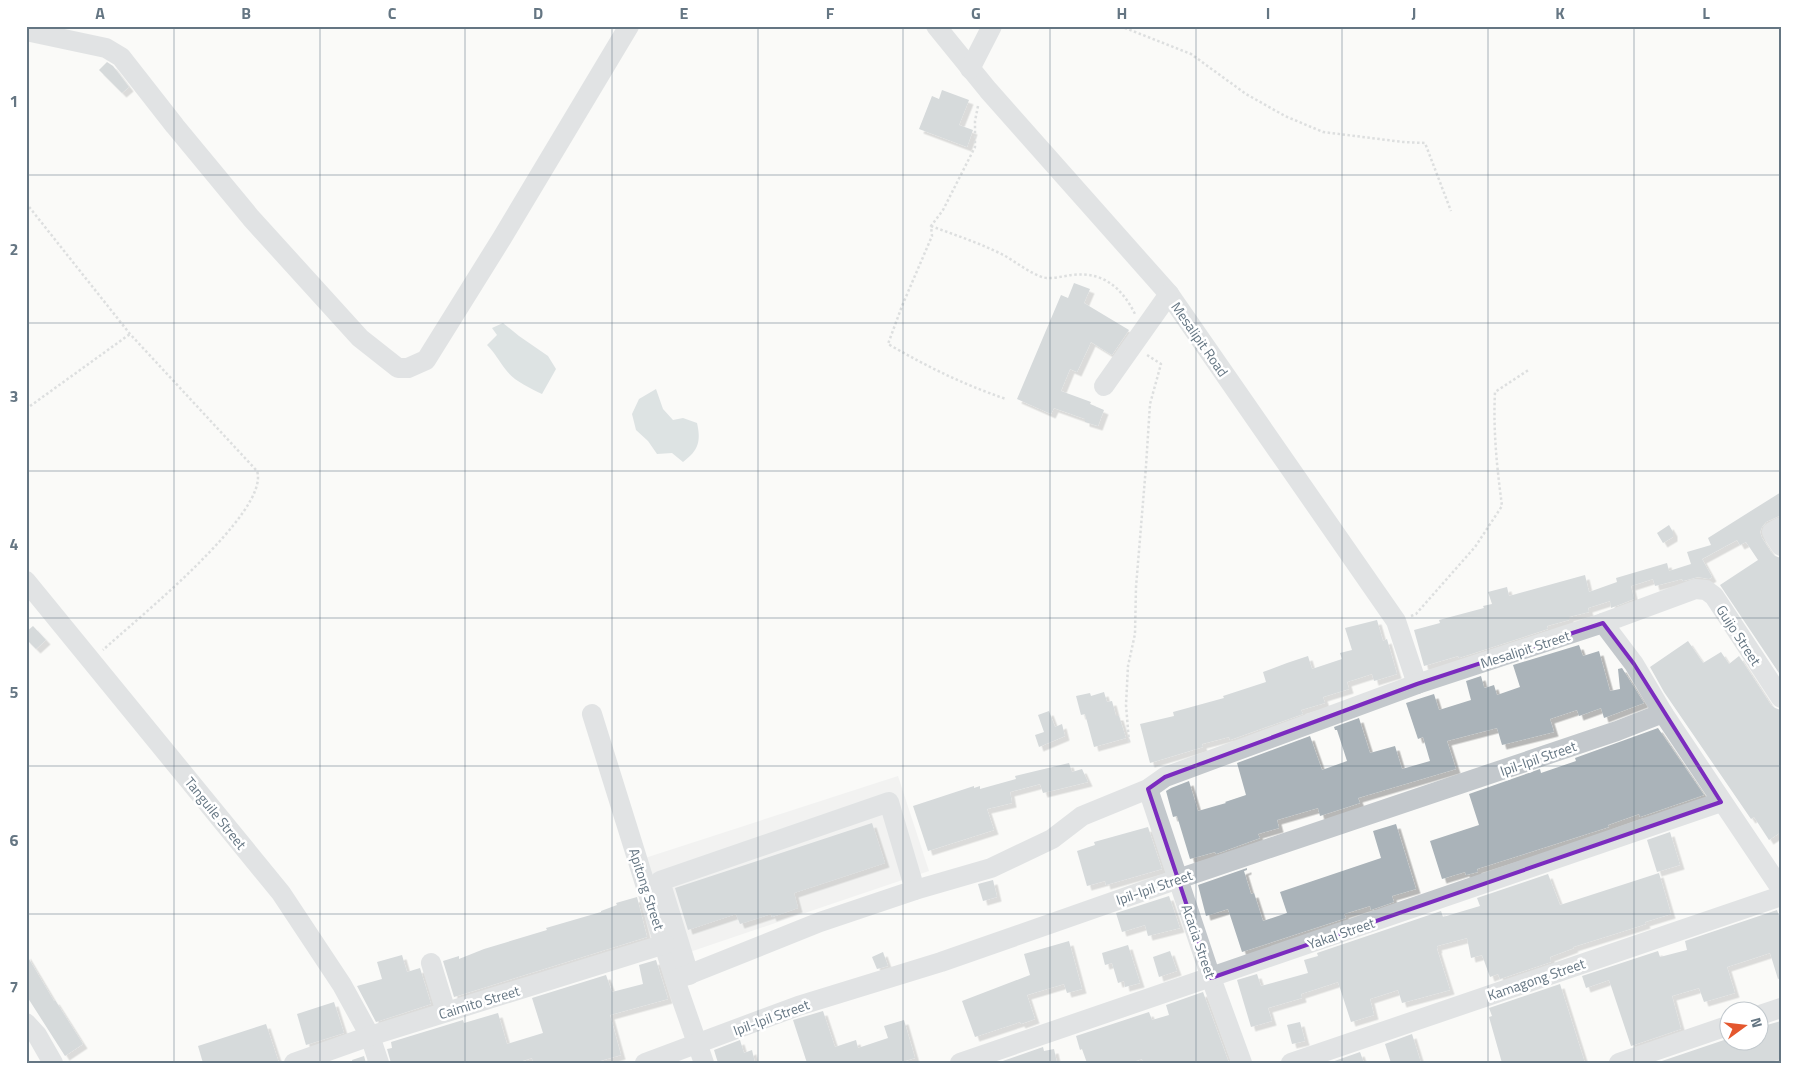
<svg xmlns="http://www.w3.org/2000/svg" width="1807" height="1089" viewBox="0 0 1807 1089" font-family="'Titillium Web',sans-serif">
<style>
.built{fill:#e8e9e9}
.water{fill:#bbc7cb}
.building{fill:#aab3b9;filter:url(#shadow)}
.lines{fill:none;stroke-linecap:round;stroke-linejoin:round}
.path{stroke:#bbbfc2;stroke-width:2.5;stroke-dasharray:2.5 2.5;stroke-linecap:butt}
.minor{stroke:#c3c8cc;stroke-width:20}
.marked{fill:none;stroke:#7b2cbf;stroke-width:4;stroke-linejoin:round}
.grid{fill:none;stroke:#657683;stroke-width:1;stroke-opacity:0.55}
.labels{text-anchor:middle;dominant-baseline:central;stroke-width:5;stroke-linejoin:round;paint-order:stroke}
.street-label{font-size:14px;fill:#657683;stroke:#fff}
.neatline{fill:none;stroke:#657683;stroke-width:2}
.grid-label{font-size:16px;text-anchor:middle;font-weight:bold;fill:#657683}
</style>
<defs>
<filter id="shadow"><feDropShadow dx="4.5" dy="4.5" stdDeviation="0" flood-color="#0004"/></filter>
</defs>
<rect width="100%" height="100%" fill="#fafaf8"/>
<path class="built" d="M898,776L929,871L675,957L642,859Z"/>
<g class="water">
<path d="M503,323L519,336L548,356L556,369L542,394C530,388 514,381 506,370C499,361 495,353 487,345L497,335L492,328Z"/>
<path d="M656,389L663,409L673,420L683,418L697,423C701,441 699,450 683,462L672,453L657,454L648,441L636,430L632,414L639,399Z"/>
</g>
<g class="building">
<path d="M107,62L113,66L129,87L122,93L99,70Z"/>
<path d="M942,90L969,100L959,125L973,130L967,147L919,129L932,96L939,99Z"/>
<path d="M1074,283L1090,289L1084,303L1129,330L1112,355L1091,342L1077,372L1070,369L1061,391L1091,402L1090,404L1104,410L1098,426L1085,422V419L1054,408L1051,414L1017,399L1061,295L1068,298Z"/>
<path d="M1781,492V515L1766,522L1762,527L1760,532L1762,538L1771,552L1775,556L1781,558V676L1720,585L1758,560L1746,542L1740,545L1737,540L1702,559L1712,577L1709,579L1698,577L1683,581L1682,579L1655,586L1653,579L1631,586L1634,599L1611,608L1610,601L1588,608L1589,612L1569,617V620L1547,626L1548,629L1459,658L1458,656L1424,666L1414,630L1440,623L1439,620L1484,608L1483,606L1492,604L1488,592L1507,587L1509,596L1585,575L1589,592L1617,582L1616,578L1667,563L1669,571L1691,564L1687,552L1711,545L1708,538Z"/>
<path d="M1669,525L1673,532V537L1663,543L1657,533Z"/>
<path d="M1377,620L1383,641L1387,639L1397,674L1374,681L1372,674L1347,682L1349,689L1323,697L1325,703L1301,710L1303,714L1230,740L1229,737L1202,744L1203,747L1150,763L1140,724L1174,716L1173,712L1224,698L1223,696L1266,682L1263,672L1287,663L1308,656L1312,669L1342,659L1340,653L1352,650L1345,628Z"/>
<path d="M33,626L46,640L36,649L26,639V632Z"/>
<path d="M1688,641L1703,663L1721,652L1729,664L1739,656L1771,705L1775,708L1781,710V832L1769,840L1754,817L1751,819L1664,692L1650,667Z"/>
<path d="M1579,645L1583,656L1599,651L1610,691L1620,689L1618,669L1622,668L1644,703L1604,718L1601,708L1579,716L1577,710L1550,719L1554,732L1502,745L1497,728L1447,741L1456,769L1358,798L1360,803L1320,816L1318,808L1277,820L1279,828L1258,834L1260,838L1216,854L1215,852L1190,859L1177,816L1173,817L1166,791L1171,788L1189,781L1198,811L1226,803L1225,802L1246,795L1237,763L1310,736L1322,770L1347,761L1337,730H1335L1334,727L1359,718L1370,753L1395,746L1402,769L1430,761L1423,737L1418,739L1406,703L1434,694L1439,710L1471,700L1466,681L1481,676L1484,687L1485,688L1494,685L1497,695L1520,687L1513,665Z"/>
<path d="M1104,692L1107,702L1112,701L1116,716H1119L1126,738L1094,747L1085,714L1081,715L1076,696L1090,693L1091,696Z"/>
<path d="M1049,711L1055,727L1062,724L1065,736L1039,747L1035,735L1044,732L1038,715Z"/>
<path d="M1658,728L1704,795L1640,817L1639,814L1608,825L1609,827L1477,869L1478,872L1466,875L1465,872L1442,879L1430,841L1479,825L1469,794L1540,769L1541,773L1576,761L1575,758Z"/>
<path d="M1069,763L1072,772L1082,769L1088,782L1043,793L1040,784L1010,792L1012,803L987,809L994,830L928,851L913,806L974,786V788L980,786V789L1016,779L1015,776Z"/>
<path d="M872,823L885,863L794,893L798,908L772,917L771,914L740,924L736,914L688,930L675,888Z"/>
<path d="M1396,824L1416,889L1392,896L1394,902L1371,910L1370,906L1344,914L1346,918L1242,952L1228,909L1206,916L1198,885L1247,868V870L1244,871L1251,894L1254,893L1263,921L1287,913L1280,892L1381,858L1373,831Z"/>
<path d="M1148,827L1162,869L1106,885L1105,881L1087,886L1077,851L1095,845L1094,842Z"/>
<path d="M1670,832L1680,865L1657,872L1647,840Z"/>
<path d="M1659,873L1671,914L1645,922L1646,924L1621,932L1573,947L1574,948L1550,957L1551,962L1500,979L1498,974L1490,977L1482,955L1471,958L1467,938L1437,946L1438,948L1437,949L1450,990L1402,1003L1398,990L1370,999L1374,1015L1351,1022L1338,982L1301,994L1302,998L1268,1008L1272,1021L1251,1027L1237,980L1257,974L1261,986L1308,973L1304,960L1318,956L1317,953L1441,911L1443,917L1480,906L1477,898L1548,874L1560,905Z"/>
<path d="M993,880L997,897L983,901L978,884Z"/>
<path d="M1169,896L1180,928L1148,936L1145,925L1122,932L1116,913Z"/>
<path d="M637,897L647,937L454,997L443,961L459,956V959L484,949L547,930L546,928L601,912V911L617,905L616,903Z"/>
<path d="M1777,910L1781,922V978L1778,979L1770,953L1727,967L1735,993L1704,1002L1699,988L1672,996L1681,1029L1631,1046L1609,980L1586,988L1582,976L1658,951L1660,957L1687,950L1685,941Z"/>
<path d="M1069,941L1082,989L1067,993L1064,984L1027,995L1035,1019L1021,1024L1020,1022L975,1037L962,1001L1030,975L1024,954Z"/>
<path d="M1128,945L1140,983L1125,987L1124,981L1118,983L1112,963L1105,965L1102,953Z"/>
<path d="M1170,951L1177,971L1159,977L1153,957Z"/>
<path d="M883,952L888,966L877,969L872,957Z"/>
<path d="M26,954L54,1001L55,1000L83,1044L65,1056L26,995Z"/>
<path d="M402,955L407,972L420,968L431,1004L376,1022L357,986L382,979L377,962Z"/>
<path d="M656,960L668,999L610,1015L621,1055L593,1063H533L532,1058L516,1063H391L387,1049L392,1048L391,1042L463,1020L464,1023L498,1013L507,1044L543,1033L532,998L606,975L612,992L643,984L639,965Z"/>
<path d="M1560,984L1585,1063H1502L1489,1017L1492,1016L1489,1008Z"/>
<path d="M1203,992L1229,1063H1143L1142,1059L1130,1063H1087L1082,1049L1080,1050L1076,1036L1149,1012L1152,1020L1169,1015L1166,1005Z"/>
<path d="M334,1002L344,1033L306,1045L297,1014Z"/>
<path d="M823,1011L835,1047L856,1040L858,1048L888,1038L884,1026L904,1020L915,1058L898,1063H807L793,1020Z"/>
<path d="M1781,1021V1059L1767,1063H1656L1730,1038V1042H1760V1027Z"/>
<path d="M1300,1022L1305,1041L1292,1044L1287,1025Z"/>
<path d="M266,1024L279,1063H203L198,1046Z"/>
<path d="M1412,1034L1421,1063H1391L1385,1044Z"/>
<path d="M740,1040L744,1053L752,1050L755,1063H718L714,1050Z"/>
<path d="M1043,1047L1044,1051L1054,1049L1057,1063H997Z"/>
<path d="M1360,1052L1364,1063H1329Z"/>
<path d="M364,1056L366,1063H353L352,1060Z"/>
</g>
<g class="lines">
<g class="path">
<path d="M1120,26L1191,54L1246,94L1285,116L1323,132L1403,142L1425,143L1451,211"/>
<path d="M978,106L975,121V147L943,210L931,226L932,236L902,306L888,344C928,367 962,384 1006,399"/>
<path d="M26,203L130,334L257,471C271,512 133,622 103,650"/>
<path d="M931,226C952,234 974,241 995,251C1012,258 1025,271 1042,277C1051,280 1062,276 1072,275C1103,271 1122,288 1135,314"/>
<path d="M26,409L130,334"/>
<path d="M1411,616L1416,614L1475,547L1502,506C1497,468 1493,431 1495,392L1530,369"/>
<path d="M1129,742L1126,705L1128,666L1135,634L1136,587L1146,466L1150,404L1161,364L1147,355"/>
</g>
<g class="minor">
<path d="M936,26L988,90L1169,294L1396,621L1417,684"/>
<path d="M26,31L106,48L121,57L175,126L251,218L360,338L398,368H408L426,360L502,238L629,26"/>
<path d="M970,69L992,26"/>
<path d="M1104,386L1169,294"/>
<path d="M1781,527L1772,532L1781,546"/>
<path d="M26,581L281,893L342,985L370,1036L379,1063"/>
<path d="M1603,623L1695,589L1706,590L1714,596L1781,698"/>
<path d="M592,714L675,980L704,1063"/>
<path d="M1148,789L1211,978L1242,1063"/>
<path d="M431,963L446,1012"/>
<path d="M689,975L660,881L889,802L915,890"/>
<path d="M675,980L820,922L915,890L991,868L1052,839L1082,816L1148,789L1165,777L1417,684L1603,623L1634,664L1663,713L1781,889"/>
<path d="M1760,1015L1781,1008"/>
<path d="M26,1023L37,1035L53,1063"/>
<path d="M294,1063L370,1036L665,944"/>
<path d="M645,1063L798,1006L941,962L1178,879L1617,731L1663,713"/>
<path d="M960,1063L1721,802"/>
<path d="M1291,1063L1781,896"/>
<path d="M1619,1063L1730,1025"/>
</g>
</g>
<path d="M0 0H1807V1089H0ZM1603,623L1634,664L1721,802L1211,978L1148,789L1165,777L1417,684Z" fill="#fafaf8" fill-opacity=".55" fill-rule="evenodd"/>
<path class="marked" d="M1603,623L1634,664L1721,802L1211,978L1148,789L1165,777L1417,684Z"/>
<path class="grid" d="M174,26V1063M320,26V1063M465,26V1063M612,26V1063M758,26V1063M903,26V1063M1050,26V1063M1196,26V1063M1342,26V1063M1488,26V1063M1634,26V1063M26,175H1781M26,323H1781M26,471H1781M26,618H1781M26,766H1781M26,914H1781"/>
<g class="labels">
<g class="street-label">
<text transform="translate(1200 339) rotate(55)">Mesalipit Road</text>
<text transform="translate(1739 635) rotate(57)">Guijo Street</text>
<text transform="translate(1525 649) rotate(-18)">Mesalipit Street</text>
<text transform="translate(1538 758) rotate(-19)">Ipil-Ipil Street</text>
<text transform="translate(216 813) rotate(51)">Tanguile Street</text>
<text transform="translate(1154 887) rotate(-19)">Ipil-Ipil Street</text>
<text transform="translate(647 889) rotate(72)">Apitong Street</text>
<text transform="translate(1341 933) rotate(-19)">Yakal Street</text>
<text transform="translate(1199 941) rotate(71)">Acacia Street</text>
<text transform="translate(1536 979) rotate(-19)">Kamagong Street</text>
<text transform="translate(479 1002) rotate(-17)">Caimito Street</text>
<text transform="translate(771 1017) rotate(-20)">Ipil-Ipil Street</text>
</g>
</g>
<rect width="1807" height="1089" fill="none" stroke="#ffffff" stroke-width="55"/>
<g transform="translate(1744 1026) rotate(75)"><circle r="24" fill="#ffffff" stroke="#c1c8cd"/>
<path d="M0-4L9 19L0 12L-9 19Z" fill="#e4572e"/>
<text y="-8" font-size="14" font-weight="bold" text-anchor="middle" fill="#657683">N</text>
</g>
<rect x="28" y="28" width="1752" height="1034" class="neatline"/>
<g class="grid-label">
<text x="100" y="19">A</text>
<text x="246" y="19">B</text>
<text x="392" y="19">C</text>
<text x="538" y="19">D</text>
<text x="684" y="19">E</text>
<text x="830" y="19">F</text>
<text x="976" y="19">G</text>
<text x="1122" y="19">H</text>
<text x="1268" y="19">I</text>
<text x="1414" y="19">J</text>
<text x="1560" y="19">K</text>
<text x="1706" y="19">L</text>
<text x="14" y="107">1</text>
<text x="14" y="255">2</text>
<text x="14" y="402">3</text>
<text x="14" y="550">4</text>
<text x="14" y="698">5</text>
<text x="14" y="846">6</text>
<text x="14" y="993">7</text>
</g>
</svg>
